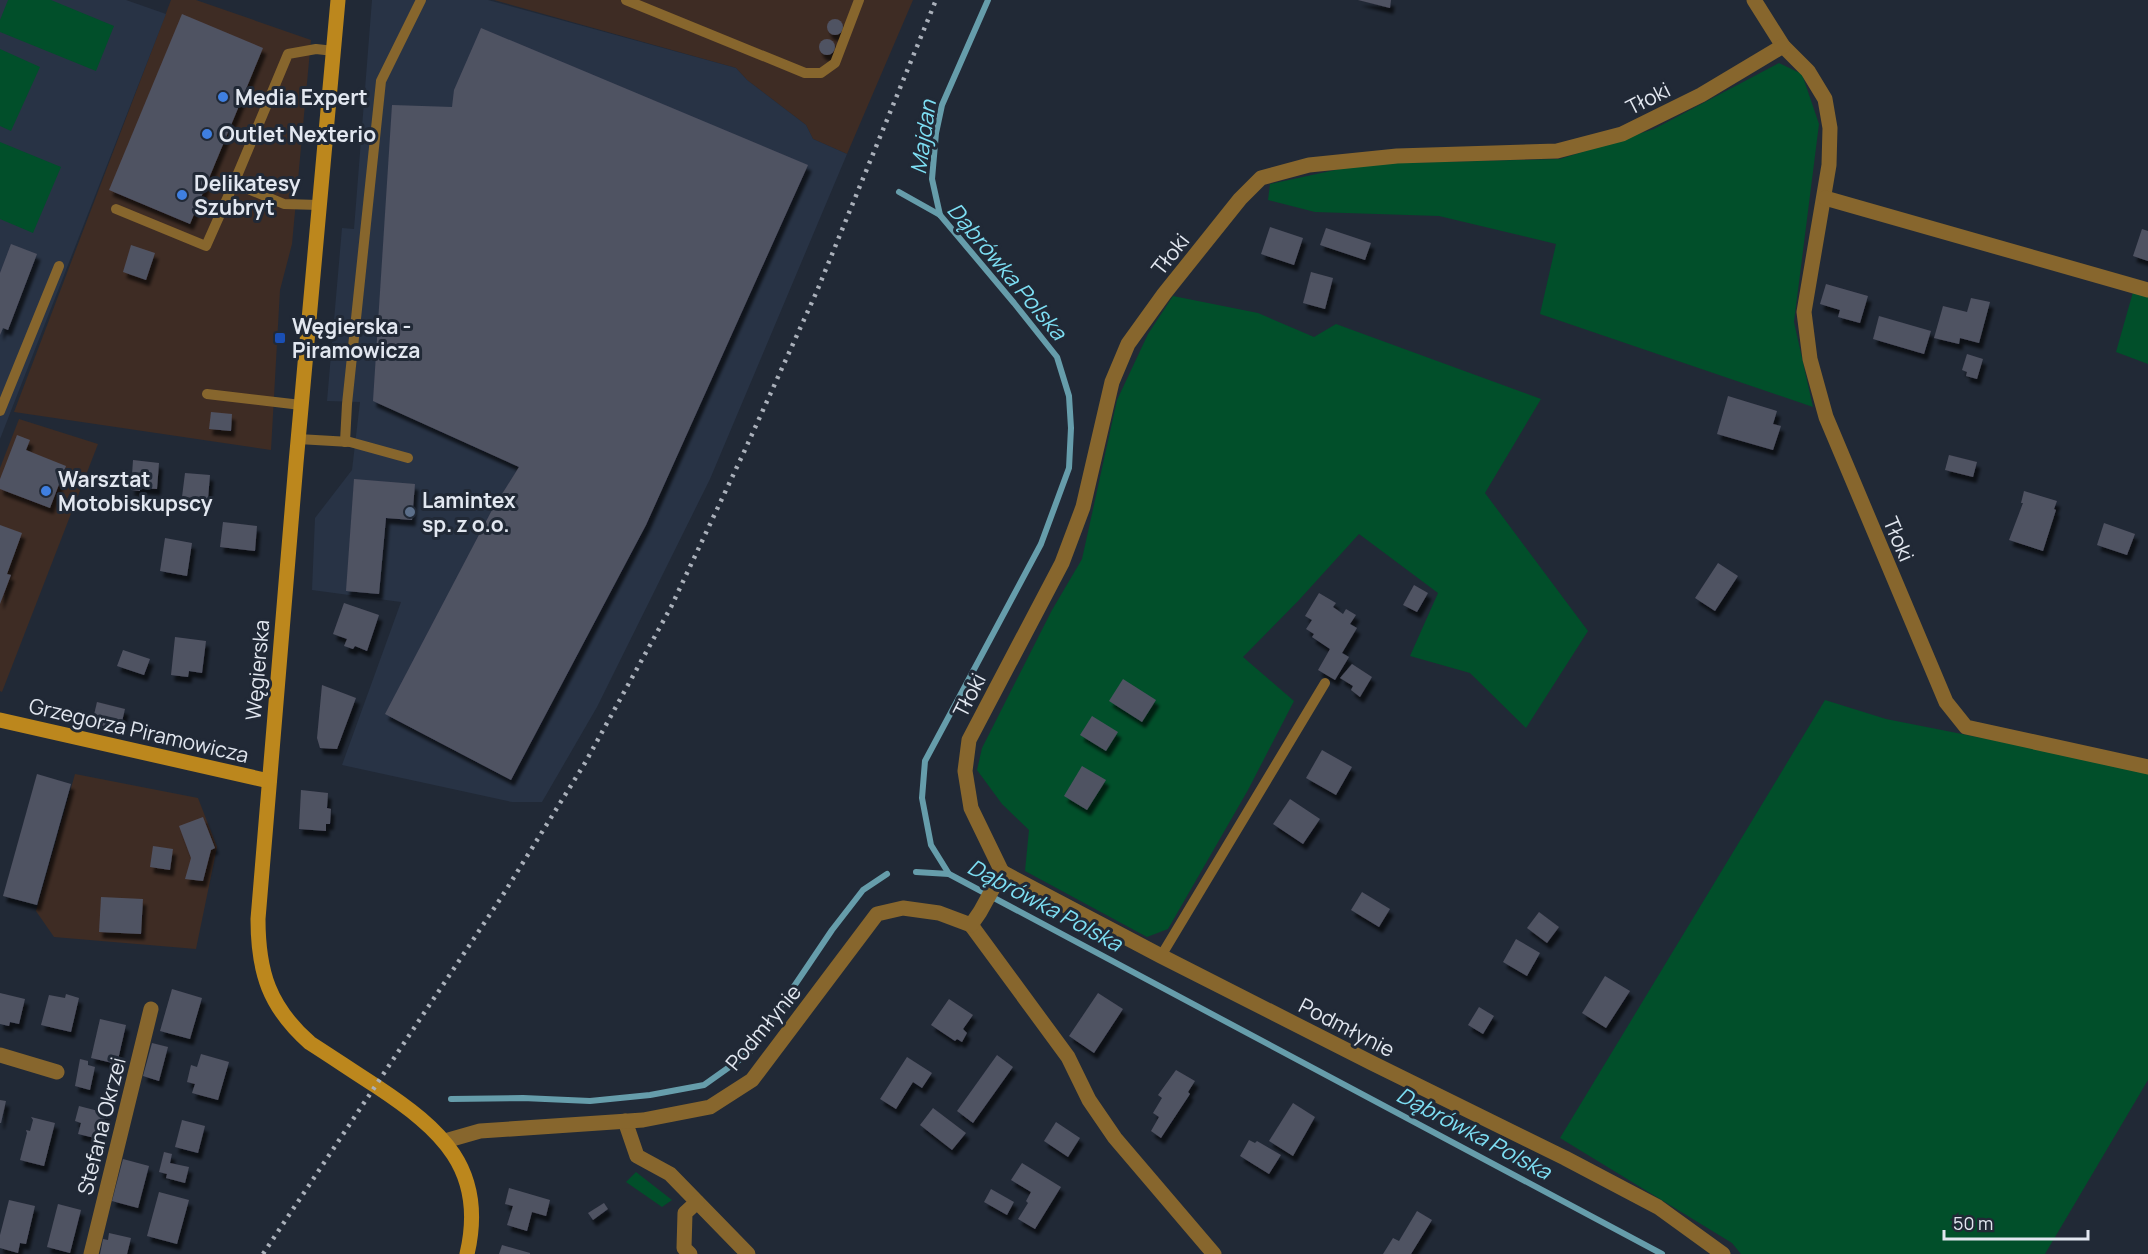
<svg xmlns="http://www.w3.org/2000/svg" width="2148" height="1254" viewBox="0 0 2148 1254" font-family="Manrope,sans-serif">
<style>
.commercial{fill:#3e2c24}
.built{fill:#283345}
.green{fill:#014f2a}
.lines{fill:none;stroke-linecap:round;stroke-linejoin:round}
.stream{stroke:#669dab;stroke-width:6}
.building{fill:#505262;filter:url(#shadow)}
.lane{stroke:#87662d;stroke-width:10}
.street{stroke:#87662d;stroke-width:15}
.secondary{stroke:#bc871d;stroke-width:15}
.rail{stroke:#aab0ba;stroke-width:4.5;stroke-dasharray:3 6;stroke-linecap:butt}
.shop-dot{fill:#3f7fe0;stroke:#212936;stroke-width:2}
.transit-dot{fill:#1a4fb4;stroke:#212936;stroke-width:2}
.service-dot{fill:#5c6f8a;stroke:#212936;stroke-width:2}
.labels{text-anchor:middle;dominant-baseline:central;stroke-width:6;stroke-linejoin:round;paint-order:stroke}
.poi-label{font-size:21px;font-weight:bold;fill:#e2e7f0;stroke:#212936;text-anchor:start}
.street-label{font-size:21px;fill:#e2e7f0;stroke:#212936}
.water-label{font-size:22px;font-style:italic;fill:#7ddef3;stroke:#212936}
</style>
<defs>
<filter id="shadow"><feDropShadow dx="3.5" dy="6" stdDeviation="1.5" flood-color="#0009"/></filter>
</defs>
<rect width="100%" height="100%" fill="#212936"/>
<g class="commercial">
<path d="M171,0H196L311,40L292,244L280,290L271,450L14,412Z"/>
<path d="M494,0H913L847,154L813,139L806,125L747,80L736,68Z"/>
<path d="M19,419L98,444L2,692L0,691V468Z"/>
<path d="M75,774L198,798L217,847L196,949L54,937L36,911Z"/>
</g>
<g class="built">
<path d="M0,0H126L166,14L0,439Z"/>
<path d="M372,0H488L736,68L747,80L806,125L813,139L847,154L710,479L597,707L542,802H512L342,765L401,602L312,590L315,518L352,470L360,402L327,401L342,228L354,229Z"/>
</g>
<g class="green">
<path d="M8,0H51L114,26L96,71L0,32V20Z"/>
<path d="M0,49L40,67L11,131L0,126Z"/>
<path d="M1779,63L1802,74L1819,124L1794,322L1813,407L1540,314L1556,244L1439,216L1315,212L1268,200L1270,184L1363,164L1560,159L1654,129Z"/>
<path d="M0,142L61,167L33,233L0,219Z"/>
<path d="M2133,292L2148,297V364L2116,352Z"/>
<path d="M1173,296L1258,313L1314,337L1336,324L1541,399L1485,493L1588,631L1526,728L1470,673L1410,656L1438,593L1359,534L1299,600L1243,657L1294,701L1248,790L1168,929L1147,937L1025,871L1029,830L1002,804L977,770L982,748L1052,610L1082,559L1117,400L1148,334Z"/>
<path d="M1825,700L1886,719L2148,771V1080L2045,1254H1741L1732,1243L1560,1138Z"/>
<path d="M636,1172L672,1200L662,1207L626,1182Z"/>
</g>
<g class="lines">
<g class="stream">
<path d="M899,192L940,215L1014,303L1057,357L1069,396L1071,428L1069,468L1041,544L925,761L922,798L931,845L949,874L1662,1254"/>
<path d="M940,215L932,179L936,133L942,105L988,0"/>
<path d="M916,872L949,874"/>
<path d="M451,1099L523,1098L590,1101L650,1095L704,1085L749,1053L832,930L863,890L887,874"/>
</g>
</g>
<g class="building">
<path d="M1358,0H1391L1390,8Z"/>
<path d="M182,14L263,48L190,224L109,190Z"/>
<circle cx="835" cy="27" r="8"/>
<path d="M481,28L808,165L646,525L511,780L385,714L492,510L519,467L373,401L392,105L452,107L454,90Z"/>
<circle cx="827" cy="47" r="8"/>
<path d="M1270,227L1303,238L1294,265L1261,254Z"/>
<path d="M1326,228L1371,243L1365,260L1320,245Z"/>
<path d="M2142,229L2148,231V261L2133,256Z"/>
<path d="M11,244L37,254L8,330L3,328L0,335V273Z"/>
<path d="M131,245L155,253L146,280L123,272Z"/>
<path d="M1311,272L1333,278L1325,309L1303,303Z"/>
<path d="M1826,284L1868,296L1860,323L1838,317L1840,310L1820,304Z"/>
<path d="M1971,298L1990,302L1979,343L1960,338L1959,344L1934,338L1943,306L1967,312Z"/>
<path d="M1879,316L1931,331L1924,354L1873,339Z"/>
<path d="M1967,354L1983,359L1977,379L1966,376L1967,372L1962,370Z"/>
<path d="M1728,396L1777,411L1773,424L1781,426L1773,450L1717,434Z"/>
<path d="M211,412L232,414L231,431L209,429Z"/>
<path d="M17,435L30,440L26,450L66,466L50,508L0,489V479Z"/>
<path d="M1949,455L1977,462L1973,477L1945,470Z"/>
<path d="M133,460L159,463L157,489L140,488V491L131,490Z"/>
<path d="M185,473L210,475L208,499L182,497Z"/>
<path d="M354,479L415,484L412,520L386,518L379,594L346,591Z"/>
<path d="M2024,491L2057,501L2054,509L2056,510L2043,551L2009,540L2023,503H2021Z"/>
<path d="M223,522L257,526L255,551L220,547Z"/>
<path d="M2104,523L2135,534L2127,555L2097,545Z"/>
<path d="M0,525L22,533L7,574L11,575L0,604Z"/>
<path d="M165,538L192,543L187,576L160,571Z"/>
<path d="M1718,563L1738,576L1715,611L1695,598Z"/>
<path d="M1414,585L1428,593L1417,612L1403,605Z"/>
<path d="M1319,593L1336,603L1333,607L1343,614L1346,609L1356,615L1350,624L1357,628L1342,653L1349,657L1335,680L1318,670L1330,649L1312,637L1314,634L1306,629L1312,620L1305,616Z"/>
<path d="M344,603L379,615L367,651L355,646L353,649L344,646L347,639L333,634Z"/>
<path d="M175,637L206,641L202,673L189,671L188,677L171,675Z"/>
<path d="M123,650L150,659L144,675L117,666Z"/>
<path d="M1352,664L1372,677L1360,697L1351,690L1353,686L1340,678Z"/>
<path d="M1123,679L1156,700L1142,722L1109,701Z"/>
<path d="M322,685L356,698L337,749L320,748L317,738Z"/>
<path d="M97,702L125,709L120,730L92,723Z"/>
<path d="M1092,716L1118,732L1106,751L1080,735Z"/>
<path d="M1322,750L1352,767L1336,795L1306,778Z"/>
<path d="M1082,766L1106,780L1087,810L1064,796Z"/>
<path d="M37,774L71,784L37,905L3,896Z"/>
<path d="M301,790L328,793L327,808L331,809L330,824H326V831L299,829Z"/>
<path d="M1290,799L1320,819L1303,844L1273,824Z"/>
<path d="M203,817L215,848L211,850L203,881L185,879L191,858L179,826Z"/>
<path d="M153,846L173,849L170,870L150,867Z"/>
<path d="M1362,892L1390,909L1379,927L1351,910Z"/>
<path d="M101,897L143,899L141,934L99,932Z"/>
<path d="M1539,912L1559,927L1547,943L1527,928Z"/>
<path d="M1516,939L1540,953L1527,976L1503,962Z"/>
<path d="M1605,976L1630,991L1606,1028L1582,1013Z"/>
<path d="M172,989L202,998L190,1039L160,1031Z"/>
<path d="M0,993L25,999L19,1024L10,1022L9,1026L0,1024Z"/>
<path d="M1098,993L1123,1009L1094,1053L1069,1036Z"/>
<path d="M66,994L79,998L71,1032L41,1025L49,995L65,998Z"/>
<path d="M949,999L973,1015L963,1029L967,1033L962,1042L957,1039L955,1041L931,1025Z"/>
<path d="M1479,1007L1494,1016L1483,1034L1468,1025Z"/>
<path d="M100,1019L126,1025L117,1064L91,1058Z"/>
<path d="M152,1043L168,1047L159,1081L143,1076Z"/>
<path d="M201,1054L229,1062L218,1100L192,1093L195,1084L187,1082L191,1065L197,1067Z"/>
<path d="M997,1055L1013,1067L973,1123L957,1111Z"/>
<path d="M907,1057L932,1073L922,1088L913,1082L896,1109L880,1099Z"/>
<path d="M80,1059L88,1061V1065L95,1067L90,1090L75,1086Z"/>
<path d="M1176,1070L1195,1081L1188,1092L1190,1094L1161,1138L1151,1131L1159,1117L1153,1113L1162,1098L1158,1095Z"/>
<path d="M0,1100L6,1101L1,1123H0Z"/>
<path d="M1293,1103L1315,1117L1293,1156L1269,1141Z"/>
<path d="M79,1106L106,1113L99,1139L78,1134L81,1123L75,1121Z"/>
<path d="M933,1108L966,1133L952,1150L920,1125Z"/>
<path d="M31,1117L55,1123L44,1166L20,1160L27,1133L26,1130L30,1131L33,1120Z"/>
<path d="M182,1120L205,1126L198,1153L175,1147Z"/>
<path d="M1056,1122L1080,1138L1068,1157L1044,1141Z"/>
<path d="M1249,1140L1255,1143L1257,1141L1281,1155L1269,1174L1240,1156Z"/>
<path d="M164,1152L172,1154L170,1163L189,1167L185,1183L166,1178L167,1174L159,1172Z"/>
<path d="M123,1159L149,1166L138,1208L112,1201Z"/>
<path d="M1022,1163L1061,1187L1035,1229L1018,1219L1028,1203L1026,1201L1031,1192L1011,1180Z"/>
<path d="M509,1188L550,1200L546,1216L532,1212L527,1231L507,1225L513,1206L505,1204Z"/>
<path d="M991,1189L1014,1202L1007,1215L984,1202Z"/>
<path d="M159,1192L189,1200L177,1244L147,1236Z"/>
<path d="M9,1200L35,1206L26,1244L20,1243L18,1253L0,1248V1235Z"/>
<path d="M604,1203L608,1209L593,1220L588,1213Z"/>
<path d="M58,1204L81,1210L70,1253L47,1247Z"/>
<path d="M1417,1211L1432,1220L1411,1254H1383L1393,1238L1399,1241Z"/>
<path d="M109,1233L131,1238L127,1254H100L103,1239L108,1240Z"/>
<path d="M502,1245L530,1253V1254H499Z"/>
</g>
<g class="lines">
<g class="lane">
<path d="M626,0L805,73H821L835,63L859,0"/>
<path d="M319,205L284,204L234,183L288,54L316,49L334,51"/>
<path d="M116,209L206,246L234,183"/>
<path d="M207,394L301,405"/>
<path d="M0,411L59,266"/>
<path d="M298,439L350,442L408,458"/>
<path d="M345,442L347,404L381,81L421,0"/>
<path d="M1161,956L1325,683"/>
</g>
<g class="street">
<path d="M1754,0L1783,46L1808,71L1825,99L1830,128L1829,165L1804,312L1810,359L1826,417L1946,702L1966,727L2148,767"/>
<path d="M1825,198L2148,290"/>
<path d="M1002,872L971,808L965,771L969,740L1062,563L1083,507L1112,382L1128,344L1164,294L1240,199L1261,178L1309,165L1397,156L1557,151L1622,134L1701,95L1783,46"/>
<path d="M1002,872L1161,956L1372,1063L1565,1158L1658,1207L1723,1254"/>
<path d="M971,925L1068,1057L1089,1100L1115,1138L1214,1254"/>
<path d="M0,1055L57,1072"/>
<path d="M625,1121L637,1156L670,1174L748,1254"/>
<path d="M445,1141L480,1131L643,1120L710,1107L752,1080L877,914L903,908L939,913L971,925L980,912L1002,872"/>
<path d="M91,1254L151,1009"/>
<path d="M690,1254L684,1248L685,1213L697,1202"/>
</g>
<g class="secondary">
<path d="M338,0L296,463L258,919C258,972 269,1007 310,1043C332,1057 354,1072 376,1086C441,1129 487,1169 467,1254"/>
<path d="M0,720L269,781"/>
</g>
<path class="rail" d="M263,1254L501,898L585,763L671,607L744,452L817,291L936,0"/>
</g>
<g class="shop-dot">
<circle cx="223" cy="97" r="6"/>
<circle cx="207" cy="134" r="6"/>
<circle cx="182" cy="195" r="6"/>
<circle cx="46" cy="491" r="6"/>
</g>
<rect class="transit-dot" x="274" y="332" width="12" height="12" rx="3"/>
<circle class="service-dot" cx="410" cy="512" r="6"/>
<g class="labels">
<g class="poi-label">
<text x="235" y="97">Media Expert</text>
<text x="219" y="134">Outlet Nexterio</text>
<text x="194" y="183">Delikatesy<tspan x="194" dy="24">Szubryt</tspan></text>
<text x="292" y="326">Węgierska -<tspan x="292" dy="24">Piramowicza</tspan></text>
<text x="58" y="479">Warsztat<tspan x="58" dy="24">Motobiskupscy</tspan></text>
<text x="422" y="500">Lamintex<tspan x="422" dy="24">sp. z o.o.</tspan></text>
</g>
<g class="street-label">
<text transform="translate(1648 98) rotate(-27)">Tłoki</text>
<text transform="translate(1170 254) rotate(-52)">Tłoki</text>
<text transform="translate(1899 539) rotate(67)">Tłoki</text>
<text transform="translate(257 670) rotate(-85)">Węgierska</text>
<text transform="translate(969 695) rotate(-63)">Tłoki</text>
<text transform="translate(139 730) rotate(13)">Grzegorza Piramowicza</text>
<text transform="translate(763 1027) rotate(-50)">Podmłynie</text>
<text transform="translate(1347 1027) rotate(27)">Podmłynie</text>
<text transform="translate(101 1126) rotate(-76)">Stefana Okrzei</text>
</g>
<g class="water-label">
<text transform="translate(923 137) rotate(-82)">Majdan</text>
<text transform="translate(1007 271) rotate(50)">Dąbrówka Polska</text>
<text transform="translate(1045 905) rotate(28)">Dąbrówka Polska</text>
<text transform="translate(1474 1133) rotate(28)">Dąbrówka Polska</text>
</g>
</g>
<path d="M1944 1230v9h144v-9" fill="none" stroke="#e2e7f0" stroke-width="3"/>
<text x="1953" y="1230" font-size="18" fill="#e2e7f0" stroke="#212936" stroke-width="4.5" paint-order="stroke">50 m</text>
</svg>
